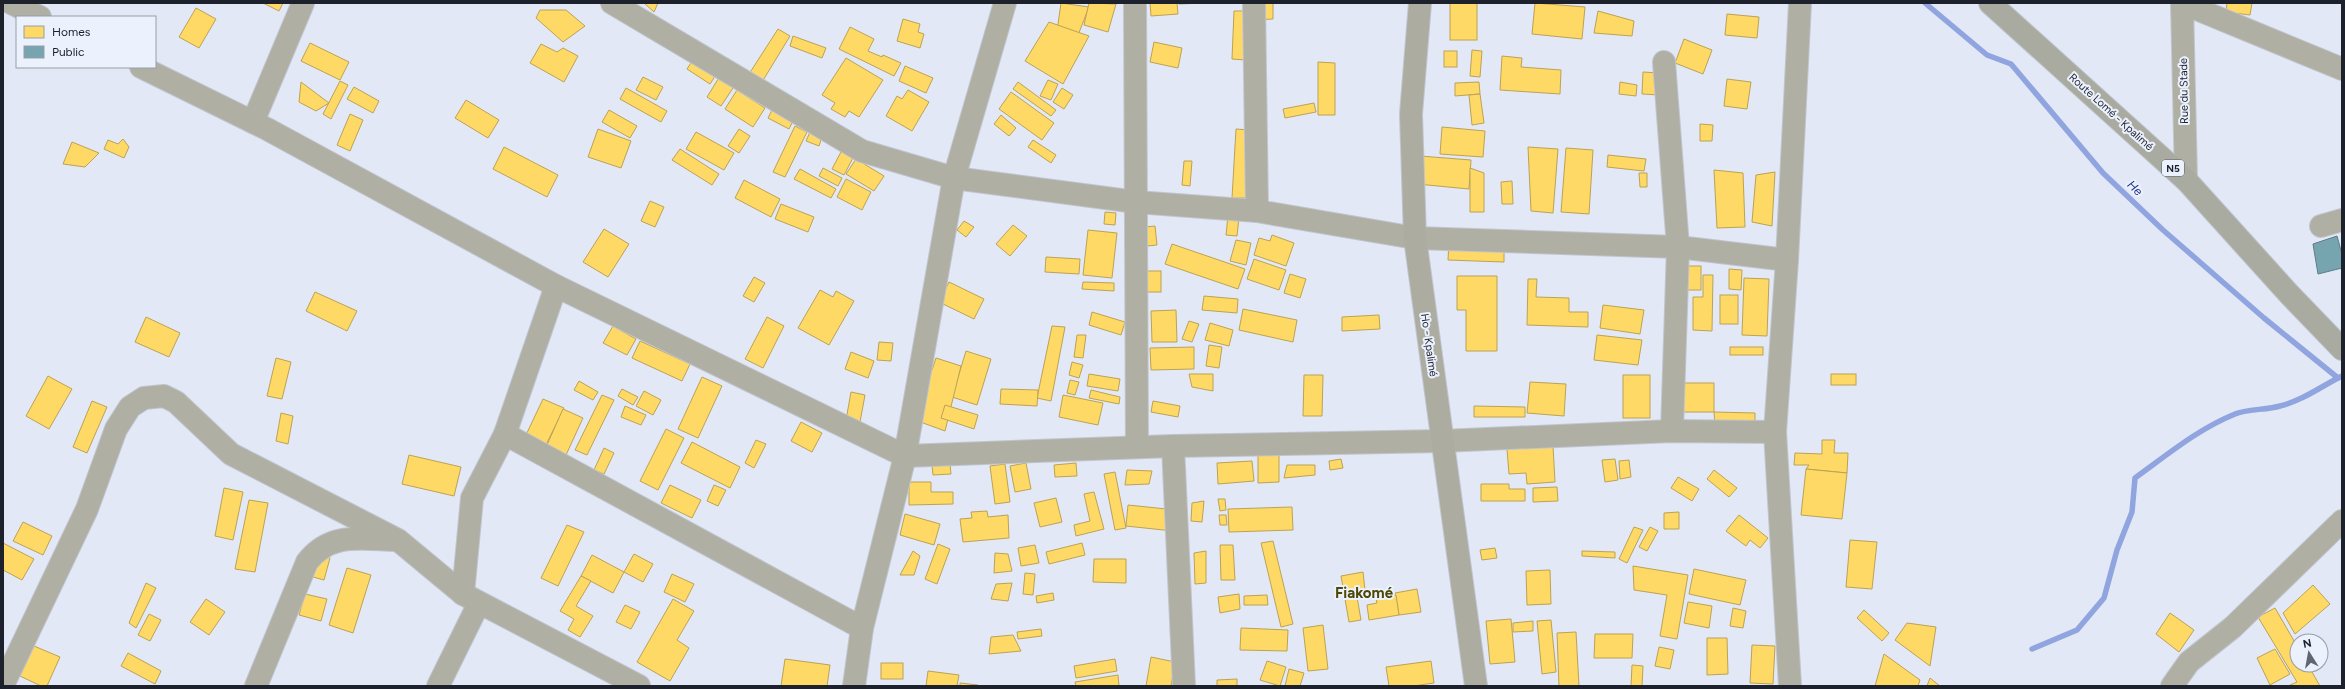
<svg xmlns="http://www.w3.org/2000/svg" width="2345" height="689" viewBox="0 0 2345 689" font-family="Figtree,sans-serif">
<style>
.homes{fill:#ffd966;stroke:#bba255}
.public{fill:#76a5af;stroke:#5b7d88}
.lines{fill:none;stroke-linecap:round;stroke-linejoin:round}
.stream{stroke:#90a5df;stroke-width:5.5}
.minor-casing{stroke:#c0c5cf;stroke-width:24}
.secondary-casing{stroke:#c0c5cf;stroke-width:24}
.primary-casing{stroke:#c0c5cf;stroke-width:24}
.minor{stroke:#afafa3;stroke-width:22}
.secondary{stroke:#acaca1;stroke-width:22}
.primary{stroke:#a9aba1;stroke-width:22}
.labels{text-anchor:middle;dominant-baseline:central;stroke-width:4;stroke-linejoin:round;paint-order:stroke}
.shield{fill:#ecf1fe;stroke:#5a5f6b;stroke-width:1}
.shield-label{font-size:10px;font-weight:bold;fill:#1c212c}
.street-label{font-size:11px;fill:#1c212c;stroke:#ecf1fe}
.water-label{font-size:12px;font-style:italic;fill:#1d3089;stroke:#ecf1fe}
.district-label{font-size:15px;font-weight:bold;fill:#4d4806;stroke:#ecf1fe}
</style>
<rect width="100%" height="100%" fill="#e2e8f5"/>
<g class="homes">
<path d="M263,3H283L279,11Z"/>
<path d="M644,3H658L654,12Z"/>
<path d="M1061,3L1089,7L1075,43L1056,38Z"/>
<path d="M1089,3L1116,4L1108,32L1084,25Z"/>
<path d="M1150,3H1177L1178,14L1151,16Z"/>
<path d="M1179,3H1206L1179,4Z"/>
<path d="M1255,3H1273V19L1255,20Z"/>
<rect x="1450" y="3" width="27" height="37"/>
<path d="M1535,3L1585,7L1582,39L1532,34Z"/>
<path d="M2227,3H2252L2250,15L2226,12Z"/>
<path d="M196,8L216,19L199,48L179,37Z"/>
<path d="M540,10H566L585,26L563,42L536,18Z"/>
<path d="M1234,11H1248L1245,60L1232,59Z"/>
<path d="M1598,11L1634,21L1632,36L1594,33Z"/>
<path d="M1727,14L1759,17L1757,38L1725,35Z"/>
<path d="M903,19L920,24L918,32L924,34L920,48L897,41Z"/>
<path d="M1049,22L1089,36L1063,84L1025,61Z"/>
<path d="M850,27L874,39L868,51L882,57L883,55L901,63L894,76L839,49Z"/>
<path d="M778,29L790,36L762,82L749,74Z"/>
<path d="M793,36L826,48L822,58L790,46Z"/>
<path d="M1684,39L1712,50L1703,74L1675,63Z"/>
<path d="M1154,42L1182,48L1178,68L1150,62Z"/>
<path d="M310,43L349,62L340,80L301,61Z"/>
<path d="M541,44L557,52L563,48L578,56L564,82L530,63Z"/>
<path d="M1472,50L1482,51L1480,77L1470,76Z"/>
<rect x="1444" y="51" width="13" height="16"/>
<path d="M1502,56L1522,58L1521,67L1561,70L1560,94L1500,90Z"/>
<path d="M694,58L717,73L710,84L687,69Z"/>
<path d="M846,58L883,80L859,117L849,111L845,117L831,109L835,103L822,95Z"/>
<path d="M1318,62L1335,63V115H1318Z"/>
<path d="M905,66L933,78L926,93L899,81Z"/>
<path d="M1643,72L1659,73V95L1642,94Z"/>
<path d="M720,76L735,85L721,106L707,97Z"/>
<path d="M643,77L663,87L656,100L636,90Z"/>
<path d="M1727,79L1751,82L1747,109L1724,106Z"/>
<path d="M1048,80L1058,84L1051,100L1040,96Z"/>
<path d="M340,81L348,85L331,119L323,114Z"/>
<path d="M301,82L329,103L316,111L299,102Z"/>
<path d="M1018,82L1056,110L1051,116L1013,89Z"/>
<path d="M1479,82L1480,94L1455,96V83Z"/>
<path d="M1620,82L1637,85L1636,96L1619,94Z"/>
<path d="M354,87L379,101L373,113L347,99Z"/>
<path d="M626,88L667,111L661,122L620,99Z"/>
<path d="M1062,88L1073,95L1064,109L1053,102Z"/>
<path d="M737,90L765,108L753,127L725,109Z"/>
<path d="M908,90L929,102L912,131L886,116L897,96L902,99Z"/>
<path d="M1011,92L1054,123L1042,140L999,109Z"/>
<path d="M1480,94L1484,123L1472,125L1469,95Z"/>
<path d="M466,100L499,120L488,138L455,118Z"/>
<path d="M1314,103L1316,112L1285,118L1283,109Z"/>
<path d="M773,108L794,119L789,129L768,118Z"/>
<path d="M609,110L637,126L630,138L602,122Z"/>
<path d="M350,114L363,120L350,151L337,145Z"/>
<path d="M1001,115L1016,128L1009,136L994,124Z"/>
<path d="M1700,124L1713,125L1712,141H1700Z"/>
<path d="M795,126L807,132L785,177L773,172Z"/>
<path d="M1442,127L1485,131L1483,157L1440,154Z"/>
<path d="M598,129L631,141L621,168L588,157Z"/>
<path d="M739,129L750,136L739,153L728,146Z"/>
<path d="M1236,129L1263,131L1257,198H1232Z"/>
<path d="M696,132L734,153L724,170L686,149Z"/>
<path d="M810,132L822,137L819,146L806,141Z"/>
<path d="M123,139L129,147L124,158L104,149L108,140L118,144Z"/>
<path d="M1033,140L1056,155L1051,163L1028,147Z"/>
<path d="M72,142L99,153L85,167L63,164Z"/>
<path d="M504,147L558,175L547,197L493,169Z"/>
<path d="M1528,147L1558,149L1553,213L1531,211Z"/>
<path d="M1566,148L1593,150L1589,214L1561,212Z"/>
<path d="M680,149L719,174L712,185L672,160Z"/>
<path d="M842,150L854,156L844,175L832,169Z"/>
<path d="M1608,155L1646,159L1644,171L1607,167Z"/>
<path d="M1420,156L1471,160L1469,189L1417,184Z"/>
<path d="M856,159L884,176L874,191L846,174Z"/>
<path d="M1184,161H1192L1190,186L1182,185Z"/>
<path d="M823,168L842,178L838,186L819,176Z"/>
<path d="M1470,168L1484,173V212H1470Z"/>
<path d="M800,169L836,189L831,198L794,179Z"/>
<path d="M1714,170L1743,173L1745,227L1717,228Z"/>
<path d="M1775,172L1772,226L1752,222L1756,175Z"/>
<path d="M1639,173H1647V187H1640Z"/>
<path d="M846,179L871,192L862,210L837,197Z"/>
<path d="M744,180L780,199L771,217L735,198Z"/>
<path d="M1512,181L1513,204H1502L1501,182Z"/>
<path d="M650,201L664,207L655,227L641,221Z"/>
<path d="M781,204L814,217L808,232L775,219Z"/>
<path d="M1105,212L1116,213L1115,225L1104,224Z"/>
<path d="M1228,216L1239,217L1237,236L1226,235Z"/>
<path d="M964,221L974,227L966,237L957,230Z"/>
<path d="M1013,225L1027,236L1010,256L996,244Z"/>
<path d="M1155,226L1157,245L1147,246L1145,227Z"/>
<path d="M604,229L629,244L608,277L583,262Z"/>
<path d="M1088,230L1117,233L1112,278L1083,275Z"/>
<path d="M1272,235L1294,243L1286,266L1254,255L1259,238L1270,241Z"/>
<path d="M1236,240L1251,243L1246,265L1230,261Z"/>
<path d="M1449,242L1504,243V262L1448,260Z"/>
<path d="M1172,244L1245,269L1238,289L1165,264Z"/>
<path d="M1046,257L1080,259L1079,274L1045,272Z"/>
<path d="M1254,259L1286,270L1279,290L1247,279Z"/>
<rect x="1687" y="266" width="14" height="24"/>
<path d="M1729,269L1742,270L1741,290L1729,289Z"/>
<rect x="1147" y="271" width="14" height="21"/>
<path d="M1290,274L1306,279L1300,298L1284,293Z"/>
<path d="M1703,275H1713L1712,331L1693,330V297H1703Z"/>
<path d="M1457,276H1497V351H1466V310H1457Z"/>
<path d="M754,277L765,283L754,302L743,296Z"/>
<path d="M1744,278L1769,279L1767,336L1742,335Z"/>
<path d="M1528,279H1537L1536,297L1569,298V312H1588V327L1527,325Z"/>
<path d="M949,282L984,299L974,319L939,302Z"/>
<path d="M1083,282L1114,283V291L1082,289Z"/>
<path d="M820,290L833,297L836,291L854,301L829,345L798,328Z"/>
<path d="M315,292L357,311L347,331L306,311Z"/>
<rect x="1720" y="295" width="18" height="29"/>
<path d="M1204,296L1238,299L1237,313L1202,310Z"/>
<path d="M1603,305L1644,310L1640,334L1600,328Z"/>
<path d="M1243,309L1297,320L1293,342L1239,330Z"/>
<path d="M1176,310L1177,342H1152L1151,311Z"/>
<path d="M1092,312L1125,322L1121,335L1089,325Z"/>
<path d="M1379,315L1380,329L1342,331V317Z"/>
<path d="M146,317L180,333L169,357L135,342Z"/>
<path d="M767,317L784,326L763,368L745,359Z"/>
<path d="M1189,321L1199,324L1192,342L1182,339Z"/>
<path d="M1210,323L1233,330L1229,346L1205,340Z"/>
<path d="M613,326L636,339L627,355L603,343Z"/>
<path d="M1052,326L1065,327L1051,401L1037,398Z"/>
<path d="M1077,335H1086L1083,358L1074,357Z"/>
<path d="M1597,335L1642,340L1638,365L1594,360Z"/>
<path d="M640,341L690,364L682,381L632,358Z"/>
<path d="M879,342L893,343L891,361L877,360Z"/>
<path d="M1209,345L1222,347L1219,368L1206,366Z"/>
<path d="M1194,347V369L1151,370L1150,348Z"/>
<rect x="1730" y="347" width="33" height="8"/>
<path d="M966,351L991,359L977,405L952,397Z"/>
<path d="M851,352L874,361L868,378L845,369Z"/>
<path d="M276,358L291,362L282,399L267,396Z"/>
<path d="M936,358L961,366L945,431L915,420Z"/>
<path d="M1072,362L1083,365L1079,378L1069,375Z"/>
<path d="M1089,374L1120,379L1118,391L1087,386Z"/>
<path d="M1189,374H1213V391L1192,387Z"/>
<rect x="1831" y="374" width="25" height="11"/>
<path d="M1304,375H1323L1322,416H1303Z"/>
<rect x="1623" y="375" width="27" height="43"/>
<path d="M48,376L72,389L49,429L26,416Z"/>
<path d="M702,377L722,386L698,438L678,429Z"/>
<path d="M1070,380L1079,382L1075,395L1067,393Z"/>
<path d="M579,381L598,392L593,400L574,390Z"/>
<path d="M1530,382L1566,384L1564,416L1527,413Z"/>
<path d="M1684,383H1714V412H1680Z"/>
<path d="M622,389L638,397L633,405L618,396Z"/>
<path d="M1001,389L1038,390L1037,406L1000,404Z"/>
<path d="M1091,390L1120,397L1119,404L1089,398Z"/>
<path d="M644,391L661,400L653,415L636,406Z"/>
<path d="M851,392L865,395L860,422L846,420Z"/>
<path d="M602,395L614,400L587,455L575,450Z"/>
<path d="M1063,395L1103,403L1098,425L1059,417Z"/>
<path d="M543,399L564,408L545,447L525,437Z"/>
<path d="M92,401L107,407L87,453L73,447Z"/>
<path d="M1153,401L1180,406L1178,417L1151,412Z"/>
<path d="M945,405L978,415L974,429L941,418Z"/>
<path d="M625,406L646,415L641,425L621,417Z"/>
<path d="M1474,406L1525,407V417H1474Z"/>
<path d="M563,409L583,418L566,455L546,447Z"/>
<path d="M1714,412L1755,413V425H1715Z"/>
<path d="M281,413L293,416L288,444L276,441Z"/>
<path d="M801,422L822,433L812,452L791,441Z"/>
<path d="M666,429L684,438L658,490L640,481Z"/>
<path d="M756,440L766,444L754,468L745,463Z"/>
<path d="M1822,440H1835L1834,453H1848L1847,473L1806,469L1809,465H1794L1795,453L1822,454Z"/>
<path d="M692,442L740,467L730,488L681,463Z"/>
<path d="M1553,446L1555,482L1527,484L1526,473L1509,474L1507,449Z"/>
<path d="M604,448L614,453L604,474L594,470Z"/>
<path d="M1279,454V482L1258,483V455Z"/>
<path d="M409,455L461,467L454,496L402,484Z"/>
<path d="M1341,459L1343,468L1330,470L1329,461Z"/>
<path d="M1615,459L1618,480L1605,482L1602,460Z"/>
<path d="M1629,460L1631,477L1620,479L1619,461Z"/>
<path d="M1252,461L1254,481L1218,484L1217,463Z"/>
<path d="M1026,463L1031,489L1015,492L1010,466Z"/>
<path d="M1076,463L1077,476L1055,477L1054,465Z"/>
<path d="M950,464L951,474L933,475L932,465Z"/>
<path d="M1005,464L1010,502L995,504L990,466Z"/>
<path d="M1287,465H1315V475L1284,478Z"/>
<path d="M1806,469L1847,473L1842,519L1801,515Z"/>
<path d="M1127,470L1152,471L1149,484L1125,485Z"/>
<path d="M1714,470L1737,488L1729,497L1707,479Z"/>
<path d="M1115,472L1126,528L1115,530L1104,474Z"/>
<path d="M1678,477L1699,489L1692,501L1671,488Z"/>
<path d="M909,482H931V492H953V504L909,505Z"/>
<path d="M1481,484H1509V489H1525V501H1481Z"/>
<path d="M670,485L701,500L692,518L661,503Z"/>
<path d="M714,485L726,490L718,506L707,501Z"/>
<path d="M1557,487L1558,501L1533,502V488Z"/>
<path d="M224,488L243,492L233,540L215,536Z"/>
<path d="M1094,492L1104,529L1076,536L1074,525L1090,521L1084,494Z"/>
<path d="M1056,498L1062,522L1040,527L1034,503Z"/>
<path d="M1218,499H1225L1226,510L1220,511Z"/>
<path d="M249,500L268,503L255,572L235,569Z"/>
<path d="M1204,501L1202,522L1191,521L1192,503Z"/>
<path d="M1128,505L1176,510L1173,531L1126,526Z"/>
<path d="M1292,507L1293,530L1229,532L1228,509Z"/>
<path d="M987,511L988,517L1008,515L1009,538L963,542L960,519L972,518L971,512Z"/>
<path d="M1679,512V529H1664V513Z"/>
<path d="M905,514L940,524L934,545L900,535Z"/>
<path d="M1219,515H1226L1227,525H1220Z"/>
<path d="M1739,515L1768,538L1760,548L1750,540L1746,546L1726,531Z"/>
<path d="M23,522L52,536L43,555L13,541Z"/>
<path d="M567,525L584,532L558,586L541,578Z"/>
<path d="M1634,527L1643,530L1627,563L1619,559Z"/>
<path d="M1650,527L1658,531L1647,551L1639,547Z"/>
<path d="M1850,540L1877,542L1872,589L1846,587Z"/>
<path d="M1273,541L1293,624L1281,627L1261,543Z"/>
<path d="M3,543L34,559L22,580L3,570Z"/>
<path d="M1082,543L1085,555L1049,564L1046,552Z"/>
<path d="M938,544L950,549L937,584L925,579Z"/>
<path d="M1035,545L1039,563L1021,566L1018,548Z"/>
<path d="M1220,545H1233L1235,580H1221Z"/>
<path d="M1495,548L1497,558L1482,560L1480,550Z"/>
<path d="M913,551L920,556L914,575H900Z"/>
<path d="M1206,551V583L1195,584L1194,553Z"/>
<path d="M1582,551L1615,552V558L1582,556Z"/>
<path d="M995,553L1008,554L1012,571L994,573Z"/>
<path d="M634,554L653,564L643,582L624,572Z"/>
<path d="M319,555L330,558L324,580L313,577Z"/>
<path d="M592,555L624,572L613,593L581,576Z"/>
<path d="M1094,559H1126V583L1093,582Z"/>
<path d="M1633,566L1688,575L1677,639L1660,636L1667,595L1634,590Z"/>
<path d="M347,568L371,575L353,633L329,625Z"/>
<path d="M1694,569L1746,580L1740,605L1689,594Z"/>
<path d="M1550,570L1551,604L1527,605L1526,571Z"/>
<path d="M1363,572L1365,590L1356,591L1361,620L1349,622L1341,576Z"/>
<path d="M1025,573L1035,574L1033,595L1023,594Z"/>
<path d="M672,574L694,584L685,602L664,592Z"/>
<path d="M581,576L591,581L576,606L593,616L580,637L568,630L574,619L560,611Z"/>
<path d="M146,583L156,588L136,628L129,623Z"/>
<path d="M1012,583L1008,601L991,599L996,584Z"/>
<path d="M2313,585L2330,604L2295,634L2283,613Z"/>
<path d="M1417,589L1421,612L1399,615L1395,593Z"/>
<path d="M1053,593L1054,600L1037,603L1036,596Z"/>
<path d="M305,594L327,599L321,621L299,615Z"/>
<path d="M1239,594L1240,609L1220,613L1218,597Z"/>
<path d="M1267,595L1268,605H1244V596Z"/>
<path d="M1396,595L1399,615L1369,620L1367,605L1377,603L1376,599Z"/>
<path d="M206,599L225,612L209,635L190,622Z"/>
<path d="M673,599L694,611L677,640L689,648L670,681L637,662Z"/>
<path d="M1688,602L1712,606L1709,628L1684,623Z"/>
<path d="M625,605L640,612L631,629L616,622Z"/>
<path d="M1733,608L1746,611L1743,628L1730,626Z"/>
<path d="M2275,608L2297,646V665H2308L2320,686H2288L2297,682L2258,617Z"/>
<path d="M1864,610L1889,633L1882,641L1857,618Z"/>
<path d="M2170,613L2194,630L2179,652L2156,634Z"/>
<path d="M149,614L161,620L150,641L138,635Z"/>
<path d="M1511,619L1515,662L1490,664L1486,621Z"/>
<path d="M1551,620L1556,672L1542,674L1537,621Z"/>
<path d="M1533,621V631L1513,632V623Z"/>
<path d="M1907,623L1936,627L1930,666L1895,640Z"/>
<path d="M1323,625L1328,669L1308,671L1303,628Z"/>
<path d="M1241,628L1288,630L1287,651L1240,650Z"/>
<path d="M1041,629L1042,636L1018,639L1017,632Z"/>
<path d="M1576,632L1579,686H1559L1557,633Z"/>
<path d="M1595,634H1633L1632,658H1594Z"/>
<path d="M1013,635L1021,651L989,654L991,637Z"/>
<path d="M1707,638H1727L1728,674L1707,675Z"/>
<path d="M1752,645L1775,646L1773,684L1750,683Z"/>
<path d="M34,646L60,657L47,686H41L20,676Z"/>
<path d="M1659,647L1674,650L1670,669L1655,666Z"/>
<path d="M2275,649L2290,674L2270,685L2257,658Z"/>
<path d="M128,653L161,671L155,684L121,666Z"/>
<path d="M1884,654L1920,680L1918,686H1875Z"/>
<path d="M1151,657L1175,662L1171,686H1146Z"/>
<path d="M785,659L830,665L827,686H781Z"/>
<path d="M1115,659L1117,671L1076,678L1074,666Z"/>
<path d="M1267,661L1286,667L1280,686L1260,680Z"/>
<path d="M1431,661L1434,683L1413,686H1389L1386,667Z"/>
<rect x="881" y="663" width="22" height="16"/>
<path d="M1632,665L1643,666L1642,686H1631Z"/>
<path d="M1289,669L1304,673L1300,686H1285Z"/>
<path d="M928,671L959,675L957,686H926Z"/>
<path d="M1118,675L1119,686H1076L1075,682Z"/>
<path d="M1930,678L1940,686H1927Z"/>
<path d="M1237,679V686H1217V680Z"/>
<path d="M960,683L978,685V686H960Z"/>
</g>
<path class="public" d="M2337,236L2342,254V268L2318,274L2313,244Z"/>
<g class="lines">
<g class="stream">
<path d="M1925,3L1987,55L2011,64L2103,173L2163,230L2264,318L2338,378L2342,376"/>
<path d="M2032,649L2077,630L2104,598L2117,550L2132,512L2135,478C2167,455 2198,429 2235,414C2246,409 2267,410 2280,406C2301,401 2319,388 2338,378"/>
</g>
<defs>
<g id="minor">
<path d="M11,3L40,17"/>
<path d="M612,3L862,151L954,178L1136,202L1257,211L1415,238L1678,247L1787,260"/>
<path d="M1135,3L1137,447"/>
<path d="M1254,3L1257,211"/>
<path d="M2182,3L2186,180"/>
<path d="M2182,3L2342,69"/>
<path d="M1664,62L1678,247L1672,431"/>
<path d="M141,67L267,129L556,286L905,456L1173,446L1442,441L1672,431L1775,432"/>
<path d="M253,122L303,3"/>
<path d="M2321,226L2342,220"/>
<path d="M505,434L862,628"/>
<path d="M1173,446L1184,686"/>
<path d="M463,594L472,498L505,434L556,286"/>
<path d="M3,685L87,509L116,429L130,407L144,398L164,396L176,402L231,454L398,540L463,594L639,686"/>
<path d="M256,686L307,562C330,532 360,539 394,540"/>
<path d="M438,686L479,603"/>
<path d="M854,686L862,628L905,456L954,178L1005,3"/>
<path d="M1790,686L1775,432L1787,260L1800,3"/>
<path d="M2172,686L2189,662L2233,627L2342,521"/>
</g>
<path id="secondary" d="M1420,3L1411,114L1415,238L1476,686"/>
<path id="primary" d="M1990,3L2186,180L2289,294L2342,349"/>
</defs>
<use href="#minor" class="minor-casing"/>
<use href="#secondary" class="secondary-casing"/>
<use href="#primary" class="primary-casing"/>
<use href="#minor" class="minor"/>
<use href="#secondary" class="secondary"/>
<use href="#primary" class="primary"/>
</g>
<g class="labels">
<rect class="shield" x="2162" y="160" width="22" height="16" rx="3"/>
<g class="shield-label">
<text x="2173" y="168">N5</text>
</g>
<g class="street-label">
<text transform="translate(2184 91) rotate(-91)">Rue du Stade</text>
<text transform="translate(2111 112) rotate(42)">Route Lomé - Kpalimé</text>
<text transform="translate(1429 345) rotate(82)">Ho - Kpalimé</text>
</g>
<g class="water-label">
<text transform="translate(2135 188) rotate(44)">He</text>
</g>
<g class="district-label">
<text x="1364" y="593">Fiakomé</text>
</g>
</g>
<rect width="2345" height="689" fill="none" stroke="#1c212c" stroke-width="8"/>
<rect x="16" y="16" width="140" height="52" fill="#ecf1fe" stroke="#999eaa"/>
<rect x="24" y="26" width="20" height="12" fill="#ffd966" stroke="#999eaa"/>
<text x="52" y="36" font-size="12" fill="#1c212c">Homes</text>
<rect x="24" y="46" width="20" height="12" fill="#76a5af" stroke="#999eaa"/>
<text x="52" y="56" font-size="12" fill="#1c212c">Public</text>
<g transform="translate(2309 653) rotate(349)"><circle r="19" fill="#ecf1fe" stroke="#999eaa"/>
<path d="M0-3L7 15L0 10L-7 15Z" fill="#616772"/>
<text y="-6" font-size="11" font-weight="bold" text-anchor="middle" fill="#1c212c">N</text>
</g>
</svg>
